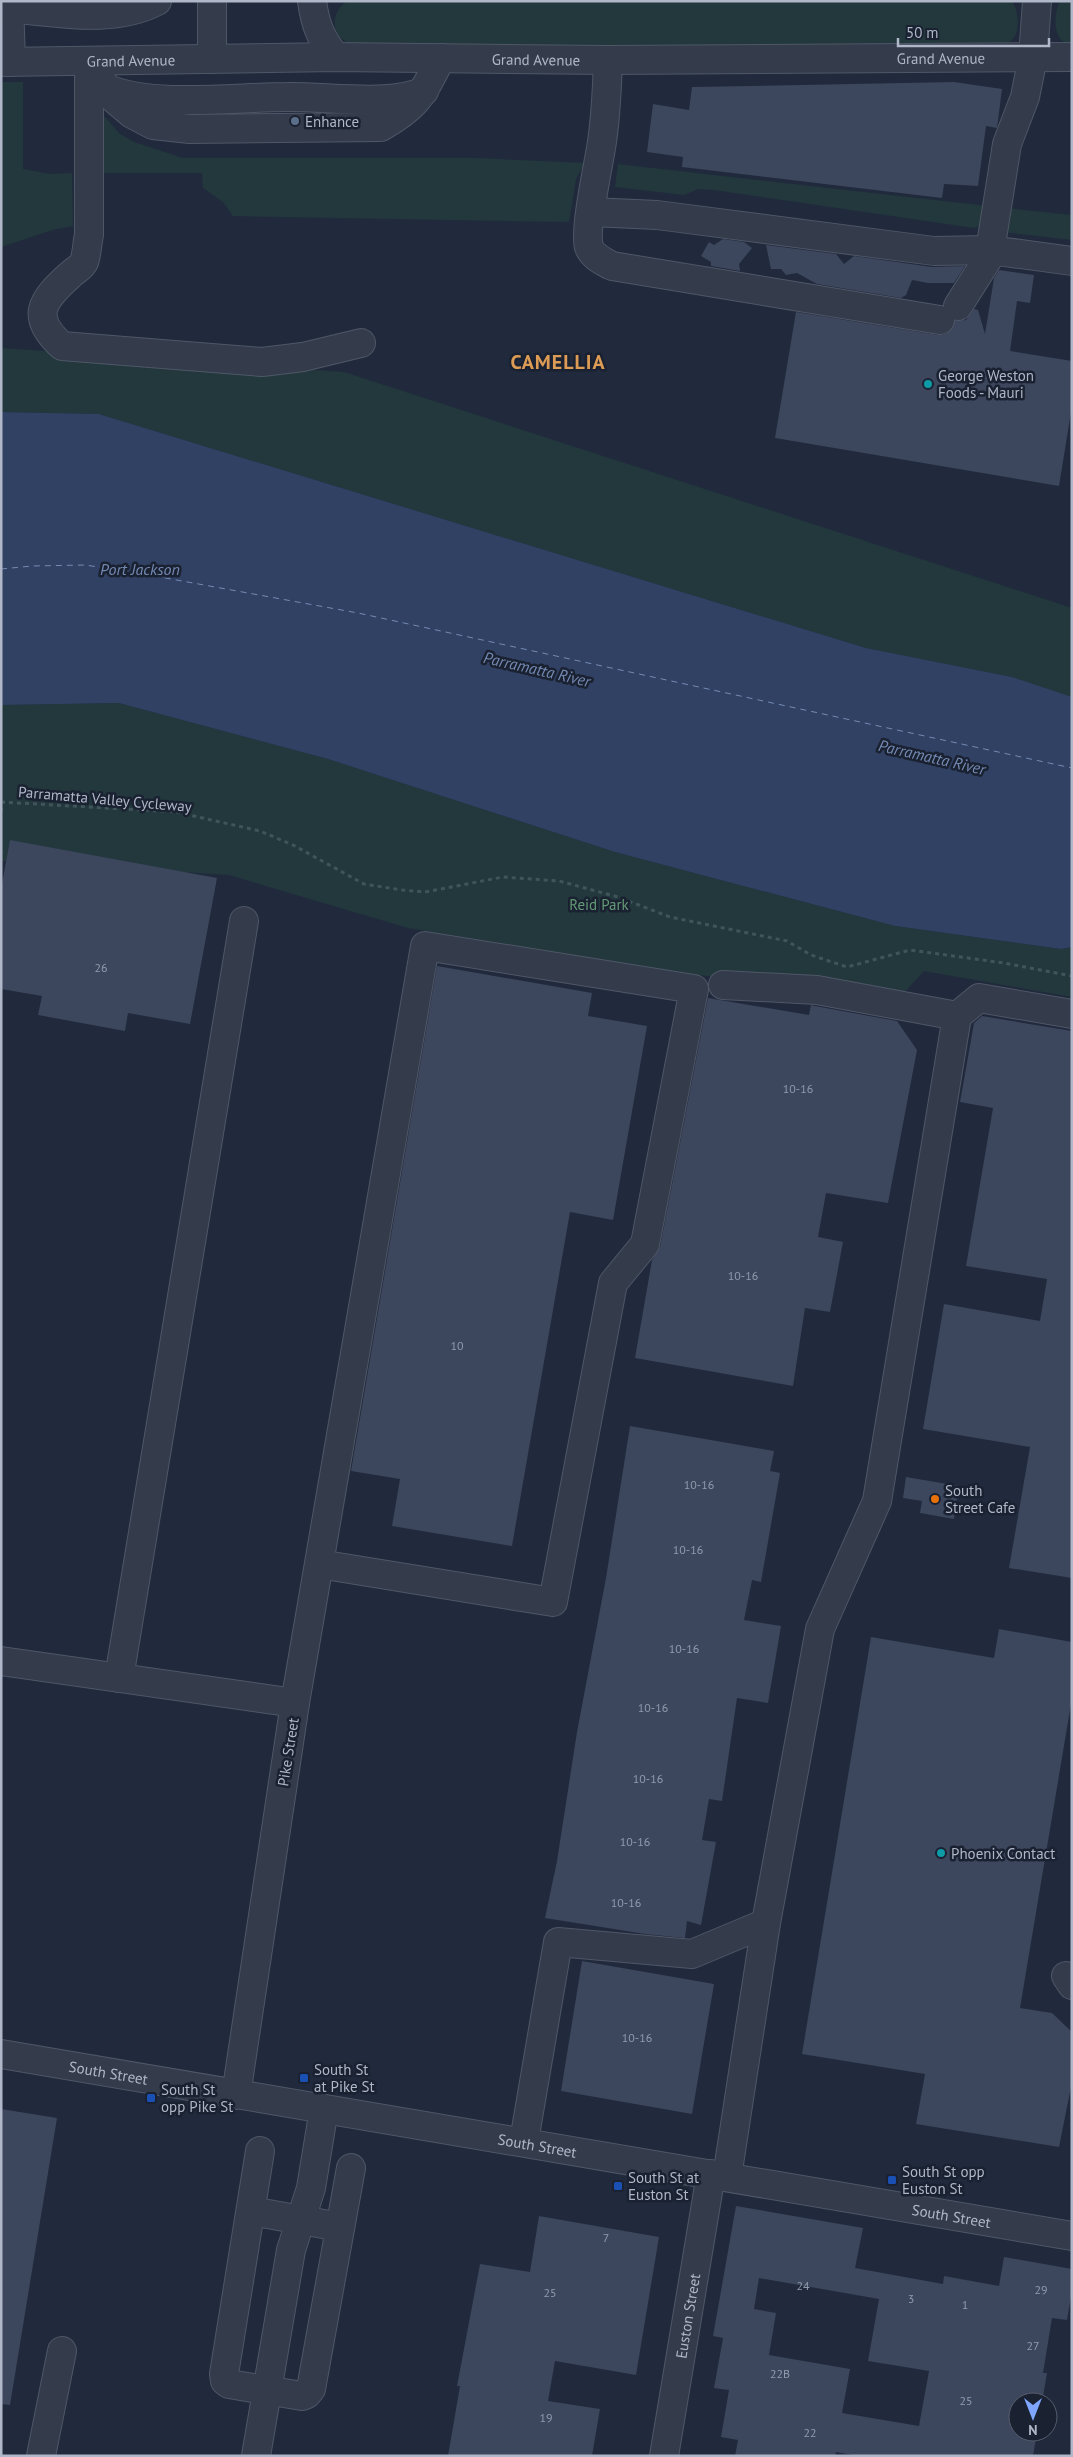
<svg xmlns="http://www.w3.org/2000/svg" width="1073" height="2457" viewBox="0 0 1073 2457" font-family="'PT Sans',sans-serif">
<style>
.green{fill:#22383d}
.water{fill:#314163}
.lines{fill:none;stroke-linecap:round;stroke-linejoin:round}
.ferry{stroke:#748ab3;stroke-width:1;stroke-dasharray:6 5;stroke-linecap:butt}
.building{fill:#3c465d;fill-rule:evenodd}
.minor-casing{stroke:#4f5767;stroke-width:30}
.path{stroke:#40555b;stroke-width:3;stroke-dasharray:4 4;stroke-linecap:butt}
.minor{stroke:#343c4c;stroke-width:28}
.service-dot{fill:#5c6f8a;stroke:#1a2131;stroke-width:2}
.culture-dot{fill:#0f9aa8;stroke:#1a2131;stroke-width:2}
.food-dot{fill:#e8710a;stroke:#1a2131;stroke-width:2}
.transit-dot{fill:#1a4fb4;stroke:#1a2131;stroke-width:2}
.labels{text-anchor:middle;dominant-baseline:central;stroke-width:5;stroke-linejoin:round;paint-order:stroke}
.number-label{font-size:12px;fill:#929bad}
.street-label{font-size:15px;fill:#afb7c8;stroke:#1a2131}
.poi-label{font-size:15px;fill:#afb7c8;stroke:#1a2131;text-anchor:start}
.park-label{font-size:15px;fill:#649b76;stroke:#1a2131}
.water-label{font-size:16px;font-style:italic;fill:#748ab3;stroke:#1a2131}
.district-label{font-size:20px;font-weight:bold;letter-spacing:1px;fill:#dd9c56;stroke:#1a2131}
</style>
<rect width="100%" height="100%" fill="#202a3c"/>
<g class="green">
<path d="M347,1H1011C1018,7 1020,28 1015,36C1012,41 1006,44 1002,45L360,47C353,45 344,42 339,36C330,24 336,8 347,1Z"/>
<path d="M1072,1V45C1052,43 1053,15 1060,1Z"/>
<path d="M1,82H23V169L50,174L72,173L73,226L52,230L1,247Z"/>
<path d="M102,117H105L120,134L134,142L183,158H475L585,163L576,179L569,222L233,216L223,202L203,188L202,173H101Z"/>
<path d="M618,164L626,165L988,206L982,225L974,228L714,190L698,189L684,195L615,187Z"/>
<path d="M1005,208L1072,215V240L1002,232Z"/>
<path d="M1,348L344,372L1072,608V697L1012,677L866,648L99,414L1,412Z"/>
<path d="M119,703L328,759L615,852L895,926L1061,949L1072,947V997L924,971L901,996L698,975L408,928L229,875L1,861V705Z"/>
</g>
<path class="water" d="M1,412L99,414L866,648L1012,677L1072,697V947L1061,949L895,926L615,852L328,759L119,703L1,705Z"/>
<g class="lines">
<path class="ferry" d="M1,569L32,566L85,565L138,573L358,613L1072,768"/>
</g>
<g class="building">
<path d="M954,82L1002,89L997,128L986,126L978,186L944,184L942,198L682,167L683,157L647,152L653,104L689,110L692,87Z"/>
<path d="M723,239L744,242L752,248L739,264L740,271L711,266V262L701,256L709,242L714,245Z"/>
<path d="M766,245L836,254L844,264L854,256L932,267L965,266L954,283H928L912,280L906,295L901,298L817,284L797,273L786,275L781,269H771Z"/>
<path d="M999,270L1034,275L1030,303L1017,301L1010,351L1072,361V406L1059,486L775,438L796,312L938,335L946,334L952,329L955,321L966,320L974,309L978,310L985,334L994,278Z"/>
<path d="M10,840L217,878L190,1024L128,1013L125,1031L38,1015L42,996L1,989V889Z"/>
<path d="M437,966L592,993L588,1016L647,1026L613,1220L570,1212L512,1546L392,1526L400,1479L351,1471Z"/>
<path d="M708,998L809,1015L811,1005L815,1006L897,1021L917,1050L888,1203L826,1193L818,1237L843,1242L830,1312L805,1308L793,1386L635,1358L652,1260L660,1247Z"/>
<path d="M982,1016L1072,1031V1578L1009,1568L1030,1447L923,1429L944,1304L1040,1321L1047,1279L966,1266L993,1108L960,1102L974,1023Z"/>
<path d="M630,1426L774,1451L770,1471L780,1473L761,1582L752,1580L744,1620L781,1626L768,1703L737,1698L722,1801L709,1799L702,1840L716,1842L701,1925L687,1921L685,1938L645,1934L545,1918L557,1861L577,1732L606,1578Z"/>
<path d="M906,1477L959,1486L954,1519L920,1513L922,1501L903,1498Z"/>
<path d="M999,1629L1072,1642V1698L1020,2008L1052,2013L1072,2032V2082L1059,2147L916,2124L925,2074L802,2054L871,1637L994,1658Z"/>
<path d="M582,1961L714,1984L692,2114L561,2091Z"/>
<path d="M1,2109L57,2118L10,2405L1,2404Z"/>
<path d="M736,2206L863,2228L855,2268L943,2284L944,2276L999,2286L1004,2257L1072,2269V2291L1067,2320L1052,2318L1043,2373H1047L1042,2402H1018V2432H1037L1033,2456H858L836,2452L835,2456H735L738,2440L721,2437L729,2390L714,2388L723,2338L713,2336ZM759,2278L879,2299L868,2361L929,2371L919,2426L842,2413L850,2369L769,2355L776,2313L754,2309Z"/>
<path d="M539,2216L659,2237L636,2375L555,2361L548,2401L600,2409L592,2456H448L460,2386H457L480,2264L530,2272Z"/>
</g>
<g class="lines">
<defs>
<g id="minor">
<path d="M9,1L11,62"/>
<path d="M212,1V59"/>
<path d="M312,1C315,24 321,40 336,57"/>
<path d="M1,8C52,10 109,26 157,1"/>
<path d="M608,60C607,90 606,119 601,148C598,167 584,231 589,247C593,257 603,261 612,266L940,320"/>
<path d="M89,61V235C87,243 87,254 84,262C82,267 74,271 70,275C41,301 30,317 62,346L262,362L303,357L361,343"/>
<path d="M89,61L113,98L132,114L153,125L190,129L381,127C419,105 421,96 441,58"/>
<path id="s1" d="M1,62L336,57L608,60L1072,57"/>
<path d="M108,89C154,108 236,97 287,97C326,96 390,107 424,91"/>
<path d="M591,212L657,215L934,251L990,250L1072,261"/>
<path d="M958,306L989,257L1007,144L1025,97L1033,57L1037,1"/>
<path d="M723,985L817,990L957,1016L877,1501L820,1629L766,1923L727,2177"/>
<path d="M957,1016L979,998L1072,1014"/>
<path d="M1,1661L295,1703L236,2095"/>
<path d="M119,1678L244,921"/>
<path d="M295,1703L425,946L694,989L645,1244L613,1283L553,1602L319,1564"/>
<path d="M1066,1976L1072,1985"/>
<path id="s2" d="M1,2054L1072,2236"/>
<path d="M524,2141L558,1942L692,1954L766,1923"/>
<path d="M260,2151L224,2374L225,2381L229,2384L302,2396L307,2394L311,2389L351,2168"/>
<path d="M251,2211L340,2227"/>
<path d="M41,2456L62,2351"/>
<path d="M256,2456L291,2250L311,2188L324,2109"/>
<path id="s3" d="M664,2456L711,2174"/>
</g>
</defs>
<use href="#minor" class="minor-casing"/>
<g class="path">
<path d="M1,802L176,812L260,831L293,845L364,884L402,890L425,892L503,877L559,881L618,897L670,917L787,941L811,955L847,967L910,950L1004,963L1072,976"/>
<path d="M1,812L2,802"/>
</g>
<use href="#minor" class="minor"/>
</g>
<circle class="service-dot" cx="295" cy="121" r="5"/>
<g class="culture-dot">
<circle cx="928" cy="384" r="5"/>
<circle cx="941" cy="1853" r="5"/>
</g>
<circle class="food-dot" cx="935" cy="1499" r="5"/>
<g class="transit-dot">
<rect x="299" y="2073" width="10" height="10" rx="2.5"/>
<rect x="146" y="2093" width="10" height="10" rx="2.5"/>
<rect x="887" y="2175" width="10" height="10" rx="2.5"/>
<rect x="613" y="2181" width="10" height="10" rx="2.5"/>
</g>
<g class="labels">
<g class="number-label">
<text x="101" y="967">26</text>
<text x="798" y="1088">10-16</text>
<text x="743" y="1275">10-16</text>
<text x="457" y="1345">10</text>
<text x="699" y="1484">10-16</text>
<text x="688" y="1549">10-16</text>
<text x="684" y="1648">10-16</text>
<text x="653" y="1707">10-16</text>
<text x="648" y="1778">10-16</text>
<text x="635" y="1841">10-16</text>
<text x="626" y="1902">10-16</text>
<text x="637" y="2037">10-16</text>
<text x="606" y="2237">7</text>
<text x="803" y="2285">24</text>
<text x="1041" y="2289">29</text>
<text x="550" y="2292">25</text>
<text x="911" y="2298">3</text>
<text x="965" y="2304">1</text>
<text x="1033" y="2345">27</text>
<text x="780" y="2373">22B</text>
<text x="966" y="2400">25</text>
<text x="546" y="2417">19</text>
<text x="810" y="2432">22</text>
</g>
<g class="street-label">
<text stroke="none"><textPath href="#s1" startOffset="940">Grand Avenue</textPath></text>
<text stroke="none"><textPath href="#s1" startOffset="535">Grand Avenue</textPath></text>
<text stroke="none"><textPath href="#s1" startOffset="130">Grand Avenue</textPath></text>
<text transform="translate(105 799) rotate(5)">Parramatta Valley Cycleway</text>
<text transform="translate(288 1752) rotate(-81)">Pike Street</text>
<text stroke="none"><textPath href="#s2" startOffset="109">South Street</textPath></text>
<text stroke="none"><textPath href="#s2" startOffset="544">South Street</textPath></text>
<text stroke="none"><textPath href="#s2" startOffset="964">South Street</textPath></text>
<text stroke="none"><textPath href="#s3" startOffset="142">Euston Street</textPath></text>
</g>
<g class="poi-label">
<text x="305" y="121">Enhance</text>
<text x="938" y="375">George Weston<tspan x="938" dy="17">Foods - Mauri</tspan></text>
<text x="945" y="1490">South<tspan x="945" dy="17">Street Cafe</tspan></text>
<text x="951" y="1853">Phoenix Contact</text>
<text x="314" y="2069">South St<tspan x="314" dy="17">at Pike St</tspan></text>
<text x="161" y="2089">South St<tspan x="161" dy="17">opp Pike St</tspan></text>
<text x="902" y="2171">South St opp<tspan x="902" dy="17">Euston St</tspan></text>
<text x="628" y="2177">South St at<tspan x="628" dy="17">Euston St</tspan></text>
</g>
<g class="park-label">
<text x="599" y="904">Reid Park</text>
</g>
<g class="water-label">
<text x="140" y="569">Port Jackson</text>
<text transform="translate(537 669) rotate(13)">Parramatta River</text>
<text transform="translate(932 757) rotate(13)">Parramatta River</text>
</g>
<g class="district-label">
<text x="558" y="362">CAMELLIA</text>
</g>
</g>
<rect width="1073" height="2457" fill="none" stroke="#afb7c8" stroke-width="5"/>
<g transform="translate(1033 2417) rotate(180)"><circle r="24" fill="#1a2131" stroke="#565d6d"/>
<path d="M0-4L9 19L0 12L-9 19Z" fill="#7ea5ff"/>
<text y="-8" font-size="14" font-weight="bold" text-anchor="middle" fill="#afb7c8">N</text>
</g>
<path d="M898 38v8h151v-8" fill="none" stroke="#afb7c8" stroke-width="2.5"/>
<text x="906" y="38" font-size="15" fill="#afb7c8" stroke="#1a2131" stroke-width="4" paint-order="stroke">50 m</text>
</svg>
